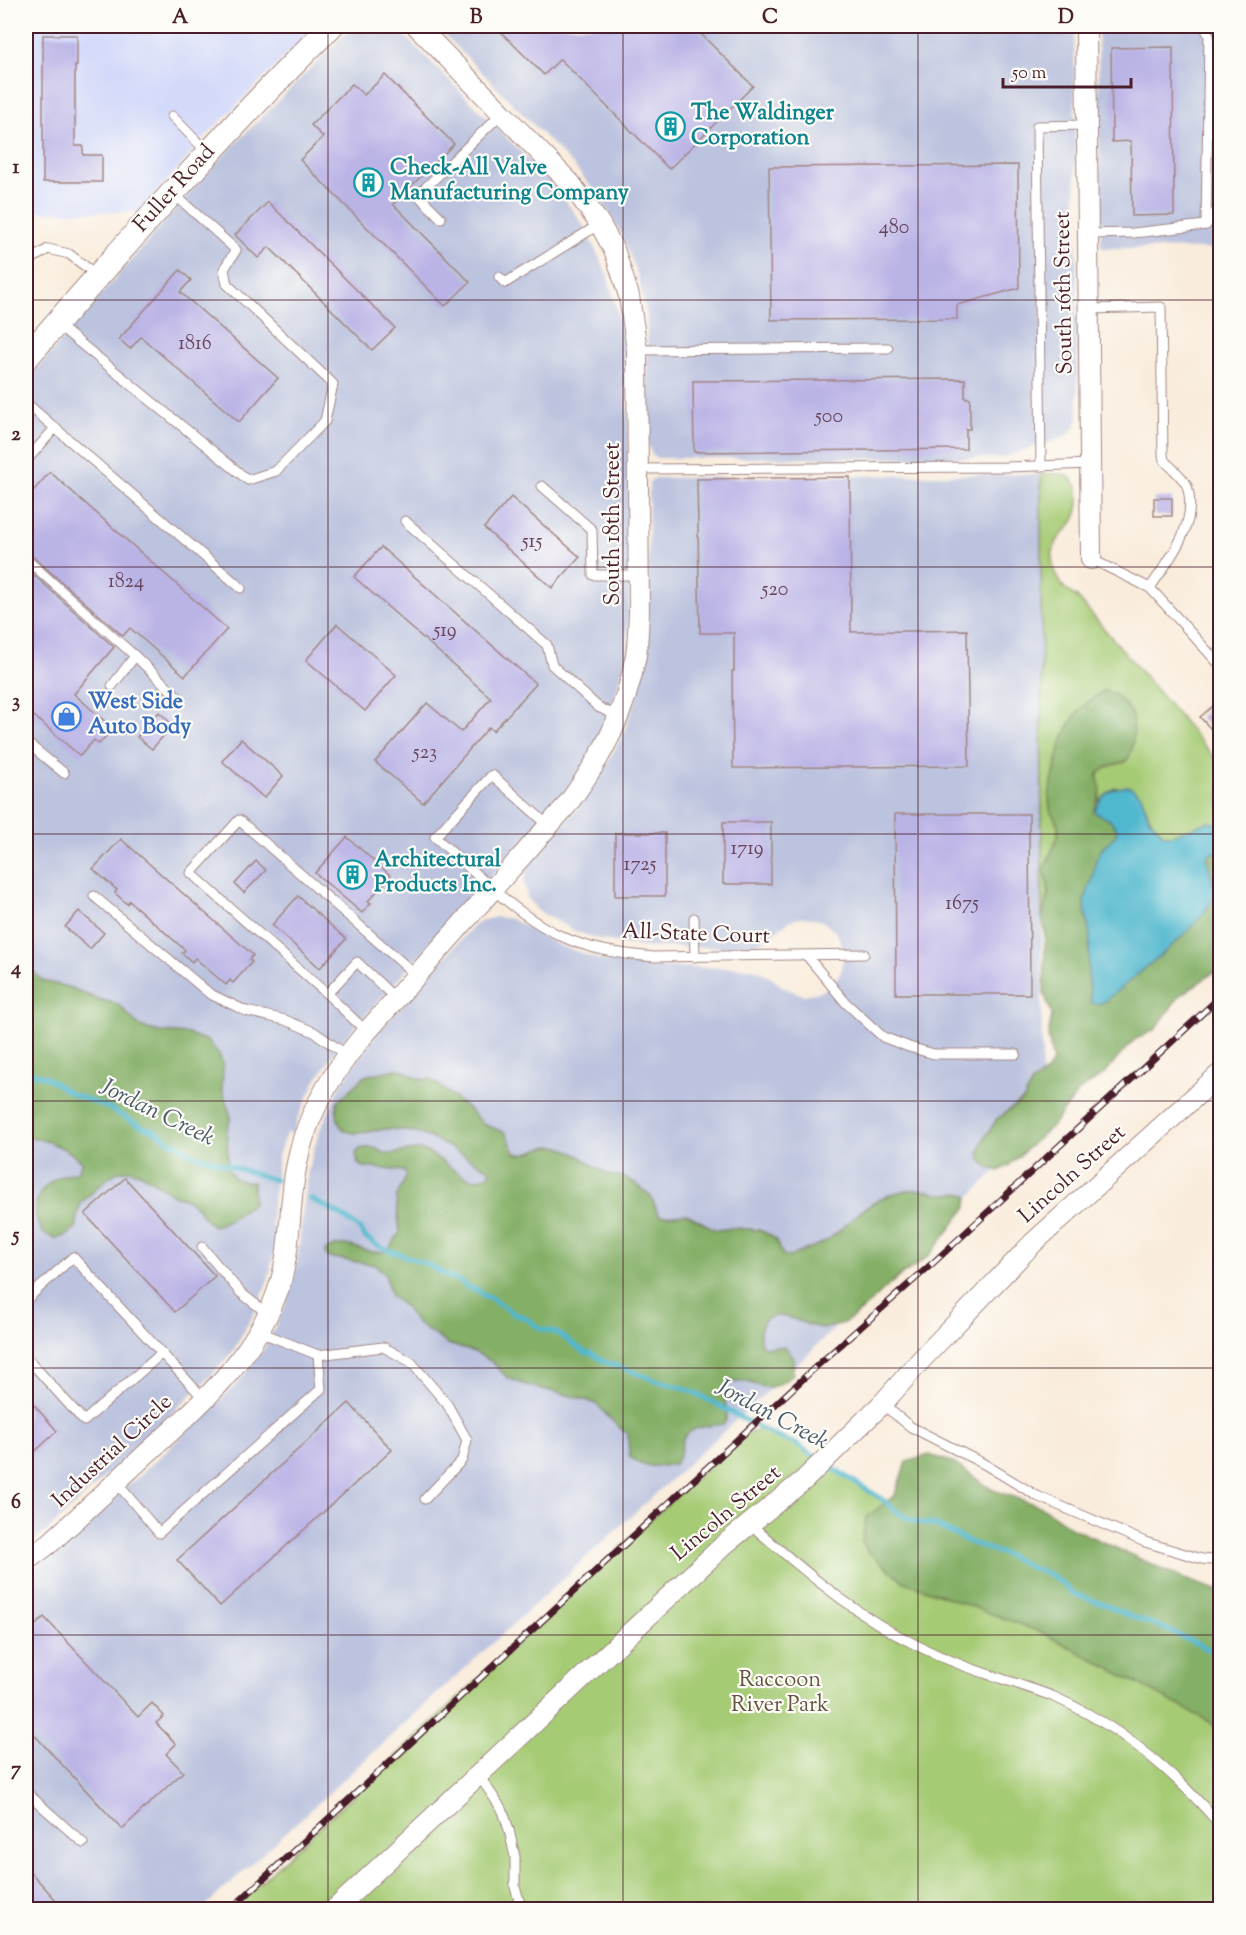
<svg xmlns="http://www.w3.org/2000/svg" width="1246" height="1935" viewBox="0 0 1246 1935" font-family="'Sorts Mill Goudy',serif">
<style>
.built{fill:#d3d9f9}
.industrial{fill:#bcc3de}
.green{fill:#a6cb75;stroke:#787550;stroke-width:1.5}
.forest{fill:#84af66;stroke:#676748;stroke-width:1.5}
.water{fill:#50b7ce;stroke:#4d6b7c;stroke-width:1.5}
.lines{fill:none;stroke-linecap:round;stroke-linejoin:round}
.stream{stroke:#50b7ce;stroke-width:5}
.building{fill:#bab3e6}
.service-casing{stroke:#a28684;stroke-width:11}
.minor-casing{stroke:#a28684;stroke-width:22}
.tertiary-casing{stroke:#a28684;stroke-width:26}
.service{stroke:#fff;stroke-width:9}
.minor{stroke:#fff;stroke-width:20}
.tertiary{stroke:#fff;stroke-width:24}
.rail-casing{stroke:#4a1f2b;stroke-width:7}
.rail{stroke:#fdfcf7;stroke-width:4.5;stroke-dasharray:14;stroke-linecap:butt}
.grid{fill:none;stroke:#4a1f2b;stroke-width:1.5;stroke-opacity:0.55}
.labels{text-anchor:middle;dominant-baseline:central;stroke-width:4.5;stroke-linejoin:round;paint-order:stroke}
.number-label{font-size:20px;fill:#66445a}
.culture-label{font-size:22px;font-weight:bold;fill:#0d838f;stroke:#fdfcf7;text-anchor:start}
.street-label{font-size:22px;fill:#4a1f2b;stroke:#fdfcf7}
.shop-label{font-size:22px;font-weight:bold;fill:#366cbe;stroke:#fdfcf7;text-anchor:start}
.park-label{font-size:22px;fill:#665341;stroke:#fdfcf7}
.water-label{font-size:24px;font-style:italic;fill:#4c5c6c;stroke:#fdfcf7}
.neatline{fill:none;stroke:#4a1f2b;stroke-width:2}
.grid-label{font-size:20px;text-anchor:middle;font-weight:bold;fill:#4a1f2b}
</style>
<rect width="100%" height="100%" fill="#fdfcf7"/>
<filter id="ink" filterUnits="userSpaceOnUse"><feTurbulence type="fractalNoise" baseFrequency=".0167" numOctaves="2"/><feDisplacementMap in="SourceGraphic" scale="12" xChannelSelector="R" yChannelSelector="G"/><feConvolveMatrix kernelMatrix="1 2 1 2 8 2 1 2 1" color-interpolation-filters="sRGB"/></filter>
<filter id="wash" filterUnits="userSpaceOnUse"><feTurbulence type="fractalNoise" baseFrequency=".008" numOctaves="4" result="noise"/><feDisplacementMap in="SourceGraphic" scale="24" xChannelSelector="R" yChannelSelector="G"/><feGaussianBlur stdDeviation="1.35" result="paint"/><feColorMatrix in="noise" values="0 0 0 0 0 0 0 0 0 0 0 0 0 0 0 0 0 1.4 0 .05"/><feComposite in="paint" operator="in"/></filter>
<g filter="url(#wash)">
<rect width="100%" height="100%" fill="#f9ecdc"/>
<path class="built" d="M26,26H316L208,134L140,212H26Z"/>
<g class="industrial">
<path d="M353,26H395L553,184L584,226L607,274L621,324L628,420L629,597L627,643L624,665L611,711L590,755L563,796L340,1044L315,1082L298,1118L293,1134L287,1132L282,1144L278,1156L272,1207L271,1228L277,1229L270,1274L259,1304L233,1351L212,1375L46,1532L26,1548V381L192,190L231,148Z"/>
<path d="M436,26H1074L1078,417L1075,427L1065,437L1001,458H657L652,455L648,444L647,318L638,276L622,235L601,199L574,166Z"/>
<path d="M1098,26H1220V249L1101,248Z"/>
<path d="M1041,474L1042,1122L998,1169L806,1356L202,1909H26V1575L59,1550L221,1400L237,1384L265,1347L286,1304L296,1269L308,1170L319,1132L338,1091L351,1069L381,1029L474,925L480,921L496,917L511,919L558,945L601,960L646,967L754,968L769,976L784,988L804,995L823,991L838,978L842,969L844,951L837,933L822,921L812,918L801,917L791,920L760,942L744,947H643L598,939L577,932L538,911L527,897L524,880L529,863L576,810L598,780L623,734L638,694L648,634L649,482L655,478Z"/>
</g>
<g class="green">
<path d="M1041,474C1047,474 1054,473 1060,474C1082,478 1082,504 1074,520C1070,527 1064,532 1059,538C1044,560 1056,586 1077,597L1220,764V828L1214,823L1208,822C1197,826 1183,834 1171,835C1155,837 1145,807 1141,795L1115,787L1099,801C1101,791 1097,783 1098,774L1108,766L1126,762C1134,741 1138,724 1125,705L1080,709L1068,727L1061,744L1049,796L1050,809L1058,825V836L1044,869L1049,891L1042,917Z"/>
<path d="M763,1429L796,1444L882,1499L893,1509L1220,1655V1909L230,1910L741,1436Z"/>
</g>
<g class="forest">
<path d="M1105,690C1115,692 1129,707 1132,716C1135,724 1133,753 1128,759C1124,764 1116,763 1110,766C1106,767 1102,771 1098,774V779L1101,790L1094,812L1110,819L1117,829L1116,835L1102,849L1096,859L1093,877L1084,902L1090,936L1088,972L1136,974L1160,956L1194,922L1215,884C1210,874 1205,864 1209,854L1220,852V968L1179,996L1155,1030L1134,1040L1104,1074L1079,1091L1052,1126L1008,1166L999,1171L988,1167L980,1159L979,1153L982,1142L997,1119L1024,1099L1032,1083L1047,1071L1053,1061L1048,1037L1052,1015L1044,993L1045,934L1042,917L1049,891L1044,869L1058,836V825L1050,809L1049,796L1061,744L1068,727L1080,709L1095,696Z"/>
<path d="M26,965L43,981L72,988L94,998L118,1004L138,1025L148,1029L159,1032L189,1034L207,1041L219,1054L223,1065L222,1089L231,1117L227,1129L228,1169L234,1178L245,1182H253V1204C239,1212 228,1223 213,1226L203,1217L197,1206L186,1199L174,1195L142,1174L131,1170L119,1171L108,1178L81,1203L77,1215V1226L68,1235L56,1239C52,1237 46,1235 43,1233C39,1229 37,1220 36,1215C33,1190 54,1175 77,1172L82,1162C68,1148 45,1139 26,1137Z"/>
<path d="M396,1069L402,1070L419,1079H431L472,1112L483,1124L506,1133L515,1153C529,1158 543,1142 560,1147C579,1152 592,1167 610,1175C614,1177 619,1175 623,1177C632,1180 644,1190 650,1196C656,1202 654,1211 661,1216L687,1214L716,1230L734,1228L759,1230L770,1235L775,1239L784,1256L790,1257C802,1249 815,1248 828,1240C836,1234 844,1226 852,1219C872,1201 900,1185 928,1191C931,1191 934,1193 937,1194C948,1196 957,1190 968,1196L967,1207C954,1222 943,1240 930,1254C922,1263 909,1269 900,1276C878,1292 858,1322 831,1327C807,1332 789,1308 765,1319L760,1330V1342L764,1347H785L793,1356V1374C783,1383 774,1390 760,1386C755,1385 751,1382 746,1382C706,1379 735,1407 724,1424C710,1426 686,1426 682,1442C681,1450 680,1458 674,1464C656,1467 644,1468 630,1457L627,1434L608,1417L597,1404L580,1398L526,1385L508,1378L492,1362L477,1353L448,1344L416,1323L406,1308L391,1296L385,1274L376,1265L327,1257L325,1251C347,1235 364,1257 385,1251C393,1248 394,1238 400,1233L396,1198L406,1176L404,1171L364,1167L358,1164L356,1153L360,1149C365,1148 370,1147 374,1148C379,1149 382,1153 387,1154C398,1154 409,1149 420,1150C443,1154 465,1192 490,1174V1169C460,1156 435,1134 402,1130C397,1130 393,1129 388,1129C375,1129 355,1138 343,1129C337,1124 336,1109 337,1102L365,1076Z"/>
<path d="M929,1455L952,1462L993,1490L1042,1507L1072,1528L1184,1579L1220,1591V1731L1210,1722L1043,1633L903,1581L867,1551L862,1541L866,1518L895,1495L906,1462Z"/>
</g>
<path class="water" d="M1129,786L1141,795L1149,818L1163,834L1169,836L1208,822L1214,823L1220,828V852L1209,854L1207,859L1216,894C1196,933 1137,973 1104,1002L1098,1004L1091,1003L1088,972L1090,936L1084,902L1093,877L1096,859L1102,849L1116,835L1117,829L1110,820L1094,812C1102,795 1110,787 1129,786Z"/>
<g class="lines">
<g class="stream">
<path d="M26,1071L45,1077L70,1093L106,1107L143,1127L156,1131L171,1143H177L189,1153L275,1180"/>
<path d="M311,1199L341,1215L360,1229L366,1238L378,1246L429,1265L447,1276L462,1282L468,1288L478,1290L484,1296L491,1298L516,1315L524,1317L541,1329L557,1333L586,1353H591L603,1361L655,1380L684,1388L705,1398L775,1436L796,1444L818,1459"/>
<path d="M826,1464L882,1499L904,1517L917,1522L935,1525L974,1544L1009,1556L1031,1568L1051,1575L1074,1594L1109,1606L1127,1615L1161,1627L1220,1655"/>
</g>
</g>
<g id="blocks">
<g class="building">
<path d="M495,26H693L753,86L669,169L560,59L544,75Z"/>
<path d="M43,35H77V66H75V146H83V155H102V182H43Z"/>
<path d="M1173,47L1174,215L1132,216L1131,141L1112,142L1111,48Z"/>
<path d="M385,75L454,144L393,204L470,282L445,306L300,160L323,137L311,125L352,84L364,95Z"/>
<path d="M1018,165L1019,288L957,305V319L771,320L769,167Z"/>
<path d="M268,202L395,328L372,350L269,247L258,258L235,235Z"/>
<path d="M180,270L191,280L180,292L278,378L239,422L141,337L130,349L119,339Z"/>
<path d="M965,379V398H970V429H966V449L694,452L693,381Z"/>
<path d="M50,472L227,629L185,676L130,628L123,636L30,554L26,552V499Z"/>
<path d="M850,477L851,632L967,630L969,766L733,768L732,671H734V633H700L697,479Z"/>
<path d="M511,497L580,557L552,588L484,528Z"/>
<rect x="1154" y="498" width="18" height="18"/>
<path d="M381,547L536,684L493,731L489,727L423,803L375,762L427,703L461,732L491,698L354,577Z"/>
<path d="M26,568L114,647L74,694L108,724L105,727L110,732L99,744L94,740L80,756L26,709Z"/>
<path d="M337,624L396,675L365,711L306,660Z"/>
<path d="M1221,699V740L1200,717Z"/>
<path d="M159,712L173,725L152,749L137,737Z"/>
<path d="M241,739L283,776L264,798L222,761Z"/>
<path d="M895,814H1029L1030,994H896Z"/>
<rect x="723" y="822" width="48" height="62"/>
<rect x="615" y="833" width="50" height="63"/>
<path d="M347,837L391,876L368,901L371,903L362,913L315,873Z"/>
<path d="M121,839L253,955L249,960L252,962L233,983L230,980L226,985L195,958L192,962L182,953L185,950L129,901L127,904L115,893L117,890L93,869Z"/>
<path d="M256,861L266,870L244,893L235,884Z"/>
<path d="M298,896L346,939L320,968L272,925Z"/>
<path d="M79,911L104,933L90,949L65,927Z"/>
<path d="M125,1178L215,1276L175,1312L85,1214Z"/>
<path d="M26,1396L57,1431L26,1460Z"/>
<path d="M349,1403L392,1450L220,1606L177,1560Z"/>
<path d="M44,1617L138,1717L152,1703L164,1716L156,1723L176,1744L166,1754L183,1772L122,1829L26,1726V1634Z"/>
<path d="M26,1867L65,1910H26Z"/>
</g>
</g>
</g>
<g filter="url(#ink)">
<use href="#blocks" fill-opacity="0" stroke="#a28684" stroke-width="1.5"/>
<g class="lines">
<defs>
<g id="service">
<path d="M1204,26L1209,35L1206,225"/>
<path d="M172,116L208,153"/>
<path d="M441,218L418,195L502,113"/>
<path d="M1088,234L1133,233L1206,225L1220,206"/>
<path d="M30,260L48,249L69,254L98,276"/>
<path d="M499,277L505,283L600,224"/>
<path d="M1089,309L1161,307L1163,455L1164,460C1171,468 1186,479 1188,489C1197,527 1169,559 1150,588"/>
<path d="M58,325L248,480L276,471L325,421L333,384L227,284L224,269L236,250L174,194"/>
<path d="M637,350L888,348"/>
<path d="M26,403L241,588"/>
<path d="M26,461L55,428"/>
<path d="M1041,466L1037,126L1087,125"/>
<path d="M638,469L1007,467L1091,464"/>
<path d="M542,486L592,530L593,575H639"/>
<path d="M405,521L547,645L552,665L598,707L619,717"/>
<path d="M26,559L135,656L112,686"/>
<path d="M1091,559L1150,588L1220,665"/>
<path d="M135,656L177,696"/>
<path d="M26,742L64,773"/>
<path d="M549,826L492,775L435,837C470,868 517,916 559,935C589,950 621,954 654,957L864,954"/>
<path d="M94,896L210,994L246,1011L285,1020L314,1032L347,1055"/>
<path d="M694,918L695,957"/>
<path d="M807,956L846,1003L883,1037L909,1047L934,1054H1016"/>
<path d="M327,994L191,873L239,820L417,976"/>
<path d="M367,1032L327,994L357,962L396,999"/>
<path d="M202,1247L241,1293L268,1314"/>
<path d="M26,1300L73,1257L205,1400"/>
<path d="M260,1332L318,1355L383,1347L411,1362L447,1404L467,1440L462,1460L425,1499"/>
<path d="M26,1357L84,1421L162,1353"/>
<path d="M882,1404L911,1427L984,1464L1037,1496L1145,1542L1202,1559L1220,1561"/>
<path d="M116,1482L159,1533L321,1389L318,1355"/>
<path d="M750,1524C796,1564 842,1604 895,1634C924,1650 956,1664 987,1674C1009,1681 1030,1688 1052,1696C1119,1725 1173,1770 1220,1825"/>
<path d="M478,1774L503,1811L509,1830L515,1857V1887L522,1910"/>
<path d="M26,1792L83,1843"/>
</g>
<g id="minor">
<path d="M1086,26L1091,559"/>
<path d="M26,1561L50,1543C82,1514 114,1484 146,1454C197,1408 253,1359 277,1293C292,1252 288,1210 296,1168C304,1119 332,1073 363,1036L567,805C602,757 625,715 636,655C638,642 638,627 639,614L637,350L629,296L615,252L600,224L571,184L417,26"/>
<path d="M334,1910L725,1544L804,1480L882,1404L921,1360L1033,1243L1220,1074"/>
</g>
<path id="tertiary" d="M26,358C125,245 224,132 331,26"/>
</defs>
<use href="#service" class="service-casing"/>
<use href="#minor" class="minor-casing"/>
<use href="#tertiary" class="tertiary-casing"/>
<use href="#service" class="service"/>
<use href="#minor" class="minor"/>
<use href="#tertiary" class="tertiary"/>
<defs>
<path id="rail" d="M230,1910L819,1364L934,1262L1220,997"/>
</defs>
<use href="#rail" class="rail-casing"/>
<use href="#rail" class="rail"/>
</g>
</g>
<path class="grid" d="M328,26V1910M623,26V1910M918,26V1910M26,300H1220M26,567H1220M26,834H1220M26,1101H1220M26,1368H1220M26,1635H1220"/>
<defs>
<symbol id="building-ring" viewBox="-11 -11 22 22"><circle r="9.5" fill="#fdfcf7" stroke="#0f9aa8" stroke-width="1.5"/><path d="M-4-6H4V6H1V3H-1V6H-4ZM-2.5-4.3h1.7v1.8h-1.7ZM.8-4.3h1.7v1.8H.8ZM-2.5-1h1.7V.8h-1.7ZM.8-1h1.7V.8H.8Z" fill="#0f9aa8"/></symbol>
<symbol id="shop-ring" viewBox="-11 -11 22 22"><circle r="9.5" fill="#fdfcf7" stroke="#3f7fe0" stroke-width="1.5"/><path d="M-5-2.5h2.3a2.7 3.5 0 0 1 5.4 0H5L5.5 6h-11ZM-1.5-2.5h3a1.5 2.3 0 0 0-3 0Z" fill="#3f7fe0"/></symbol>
</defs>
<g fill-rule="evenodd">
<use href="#building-ring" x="654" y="110" width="33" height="33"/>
<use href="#building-ring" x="352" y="166" width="33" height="33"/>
<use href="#shop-ring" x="50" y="700" width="33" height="33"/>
<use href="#building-ring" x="336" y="858" width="33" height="33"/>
</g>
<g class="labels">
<g class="number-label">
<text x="894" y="228">480</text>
<text x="195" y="344">1816</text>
<text x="829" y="417">500</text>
<text x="532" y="542">515</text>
<text x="126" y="582">1824</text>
<text x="775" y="590">520</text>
<text x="445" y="631">519</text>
<text x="425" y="753">523</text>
<text x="747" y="849">1719</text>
<text x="640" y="865">1725</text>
<text x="962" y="904">1675</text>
</g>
<g class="culture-label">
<text x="691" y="114">The Waldinger<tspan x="691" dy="25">Corporation</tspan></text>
<text x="390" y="169">Check-All Valve<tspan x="390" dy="25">Manufacturing Company</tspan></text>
<text x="374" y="861">Architectural<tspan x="374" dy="25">Products Inc.</tspan></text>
</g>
<g class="street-label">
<text transform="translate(175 189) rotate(-48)">Fuller Road</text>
<text transform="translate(1065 293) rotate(-91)">South 16th Street</text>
<text transform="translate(614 524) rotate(-90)">South 18th Street</text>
<text transform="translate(696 935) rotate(2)">All-State Court</text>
<text transform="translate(1073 1175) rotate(-42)">Lincoln Street</text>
<text transform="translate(113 1452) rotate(-43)">Industrial Circle</text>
<text transform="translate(727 1514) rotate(-40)">Lincoln Street</text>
</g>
<g class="shop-label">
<text x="88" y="703">West Side<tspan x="88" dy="25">Auto Body</tspan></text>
</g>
<g class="park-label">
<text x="780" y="1681">Raccoon<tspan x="780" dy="25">River Park</tspan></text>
</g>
<g class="water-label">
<text transform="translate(157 1113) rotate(26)">Jordan Creek</text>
<text transform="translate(772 1415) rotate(28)">Jordan Creek</text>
</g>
</g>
<rect width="1246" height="1935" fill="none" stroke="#fdfcf7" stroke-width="66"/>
<path d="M1003 78v9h128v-9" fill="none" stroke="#4a1f2b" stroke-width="3"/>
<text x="1012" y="78" font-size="18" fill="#4a1f2b" stroke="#fdfcf7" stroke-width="4.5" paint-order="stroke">50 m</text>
<rect x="33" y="33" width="1180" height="1869" class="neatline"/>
<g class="grid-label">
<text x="180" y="23">A</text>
<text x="476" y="23">B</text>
<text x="770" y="23">C</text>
<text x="1066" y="23">D</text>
<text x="16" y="173">1</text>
<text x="16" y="440">2</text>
<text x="16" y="707">3</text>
<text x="16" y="974">4</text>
<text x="16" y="1241">5</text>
<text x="16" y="1508">6</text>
<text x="16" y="1775">7</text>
</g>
</svg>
